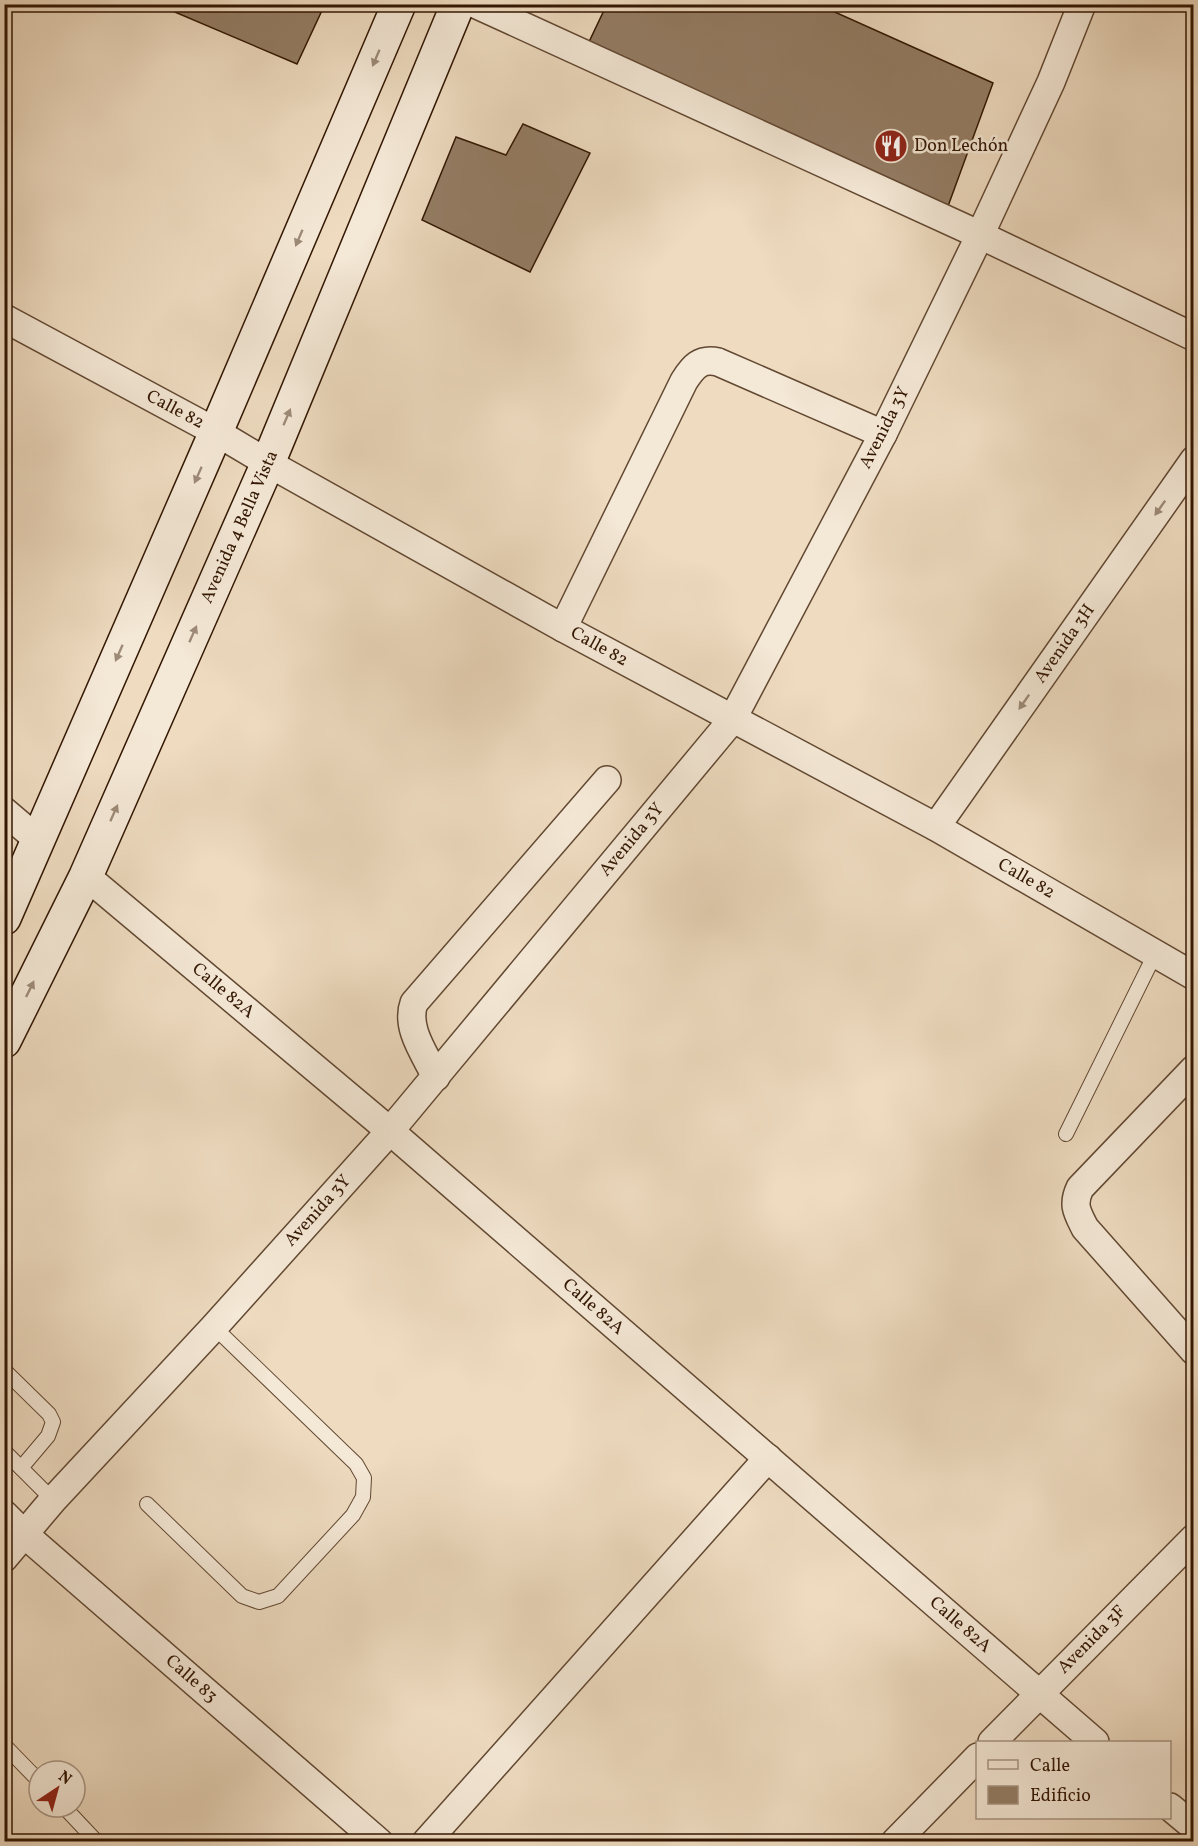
<svg xmlns="http://www.w3.org/2000/svg" width="1198" height="1846" viewBox="0 0 1198 1846" font-family="Vollkorn,serif">
<style>
.building{fill:#947d65;stroke:#331703;stroke-width:1.5}
.lines{fill:none;stroke-linecap:round;stroke-linejoin:round}
.lane-casing{stroke:#624832;stroke-width:16}
.street-casing{stroke:#624832;stroke-width:30}
.secondary-casing{stroke:#331703;stroke-width:36}
.lane{stroke:#f4e8d6;stroke-width:14}
.street{stroke:#f4e8d6;stroke-width:27}
.secondary{stroke:#f4e8d6;stroke-width:33}
.oneway{fill:#9d8a77}
.labels{text-anchor:middle;dominant-baseline:central;stroke-width:5;stroke-linejoin:round;paint-order:stroke}
.poi-label{font-size:18px;fill:#331703;stroke:#f4e8d6;text-anchor:start}
.street-label{font-size:18px;fill:#331703;stroke:#f4e8d6}
</style>
<rect width="100%" height="100%" fill="#eedbc0"/>
<filter id="stains"><feTurbulence type="fractalNoise" baseFrequency=".00333" numOctaves="4"/><feColorMatrix values="0 0 0 0 .2 0 0 0 0 .09 0 0 0 0 .02 0 0 0 .5 -.17"/></filter>
<radialGradient id="worn" r=".72"><stop offset=".6" stop-color="#630" stop-opacity="0"/><stop offset="1" stop-color="#630" stop-opacity=".3"/></radialGradient>
<g class="building">
<path d="M156,4H325L297,64Z"/>
<path d="M607,4H817L993,83L947,209L589,42Z"/>
<path d="M523,124L590,153L530,272L422,220L456,137L506,155Z"/>
</g>
<g class="lines">
<defs>
<g id="lane">
<path d="M1066,1134L1155,954"/>
<path d="M4,1370L49,1414L53,1422L48,1436L21,1468"/>
<path d="M4,1451L53,1500"/>
<path d="M147,1504L242,1596L259,1602L278,1596L353,1515L363,1497L364,1478L356,1464L214,1327"/>
<path d="M4,1745L39,1781"/>
<path d="M64,1807L97,1842"/>
</g>
<g id="street">
<path d="M475,4L980,235L1194,337"/>
<path d="M4,318L216,432L268,463L563,628L936,827L1194,976"/>
<path d="M563,628L684,381C693,367 700,358 718,362L883,434"/>
<path d="M4,811L37,839"/>
<path d="M936,827L1194,460"/>
<path d="M86,876L390,1131L1095,1742"/>
<path d="M1194,1069L1080,1188C1072,1205 1077,1212 1085,1228L1194,1351"/>
<path d="M436,1077C425,1054 405,1028 414,1003L607,780"/>
<path d="M4,1514L24,1534L379,1842"/>
<path d="M4,1558L53,1500L214,1327L390,1131L732,720L883,434L980,235L1051,82L1082,4"/>
<path d="M992,1742L1194,1538"/>
<path d="M1170,1807L1194,1827"/>
<path d="M426,1842L768,1458"/>
<path d="M895,1842L978,1757"/>
</g>
<g id="secondary">
<path d="M4,918L216,432L399,4"/>
<path d="M4,1041L86,876L268,463L458,4"/>
</g>
</defs>
<use href="#lane" class="lane-casing"/>
<use href="#street" class="street-casing"/>
<use href="#secondary" class="secondary-casing"/>
<use href="#lane" class="lane"/>
<use href="#street" class="street"/>
<use href="#secondary" class="secondary"/>
</g>
<defs><path id="oneway-solid" d="M-6-.8H1V-3.2L6.5 0L1 3.2V.8H-6Z" transform="scale(1.5)"/></defs>
<g class="oneway">
<use href="#oneway-solid" transform="translate(376 58) rotate(113)"/>
<use href="#oneway-solid" transform="translate(299 238) rotate(113)"/>
<use href="#oneway-solid" transform="translate(287 417) rotate(-67)"/>
<use href="#oneway-solid" transform="translate(198 475) rotate(114)"/>
<use href="#oneway-solid" transform="translate(1160 508) rotate(125)"/>
<use href="#oneway-solid" transform="translate(193 634) rotate(-66)"/>
<use href="#oneway-solid" transform="translate(119 653) rotate(114)"/>
<use href="#oneway-solid" transform="translate(1024 702) rotate(125)"/>
<use href="#oneway-solid" transform="translate(114 813) rotate(-66)"/>
<use href="#oneway-solid" transform="translate(30 989) rotate(-64)"/>
</g>
<defs>
<symbol id="restaurant-disc" viewBox="-11 -11 22 22"><circle r="9.5" fill="#8f2418" stroke="#f4e8d6"/><path d="M-5-6h1v4h1v-4h1v4h1v-4h1v5L-1.5 .5V6h-2V.5L-5-1ZM5-6V6H3V1.5H1.5Q1.5-4 5-6Z" fill="#fff"/></symbol>
</defs>
<g fill-rule="evenodd">
<use href="#restaurant-disc" x="872" y="127" width="38" height="38"/>
</g>
<g class="labels">
<g class="poi-label">
<text x="914" y="146">Don Lechón</text>
</g>
<g class="street-label">
<text transform="translate(175 410) rotate(28)">Calle 82</text>
<text transform="translate(885 428) rotate(-63)">Avenida 3Y</text>
<text transform="translate(240 527) rotate(-66)">Avenida 4 Bella Vista</text>
<text transform="translate(1065 644) rotate(-55)">Avenida 3H</text>
<text transform="translate(599 647) rotate(29)">Calle 82</text>
<text transform="translate(632 840) rotate(-50)">Avenida 3Y</text>
<text transform="translate(1026 879) rotate(30)">Calle 82</text>
<text transform="translate(223 991) rotate(40)">Calle 82A</text>
<text transform="translate(318 1211) rotate(-48)">Avenida 3Y</text>
<text transform="translate(593 1307) rotate(41)">Calle 82A</text>
<text transform="translate(960 1625) rotate(41)">Calle 82A</text>
<text transform="translate(1092 1640) rotate(-45)">Avenida 3F</text>
<text transform="translate(191 1679) rotate(41)">Calle 83</text>
</g>
</g>
<rect width="1198" height="1846" fill="none" stroke="#eedbc0" stroke-width="24"/>
<rect x="6" y="6" width="1186" height="1834" fill="none" stroke="#331703" stroke-width="3"/>
<rect x="12" y="12" width="1174" height="1822" fill="none" stroke="#331703" stroke-width="1.5"/>
<rect x="976" y="1741" width="195" height="78" fill="#f4e8d6" stroke="#a79482" stroke-width="1.5"/>
<rect x="988" y="1760" width="30" height="9" fill="#f4e8d6" stroke="#a79482" stroke-width="1.5"/>
<text x="1030" y="1771" font-size="18" fill="#331703">Calle</text>
<rect x="988" y="1786" width="30" height="18" fill="#947d65" stroke="#a79482" stroke-width="1.5"/>
<text x="1030" y="1801" font-size="18" fill="#331703">Edificio</text>
<g transform="translate(57 1789) rotate(36)"><circle r="28" fill="#f4e8d6" stroke="#a79482" stroke-width="1.5"/>
<path d="M0-4.5L10 22L0 15L-10 22Z" fill="#8f2418"/>
<text y="-9" font-size="16" font-weight="bold" text-anchor="middle" fill="#331703">N</text>
</g>
<rect width="100%" height="100%" filter="url(#stains)"/>
<rect width="100%" height="100%" fill="url(#worn)"/>
</svg>
